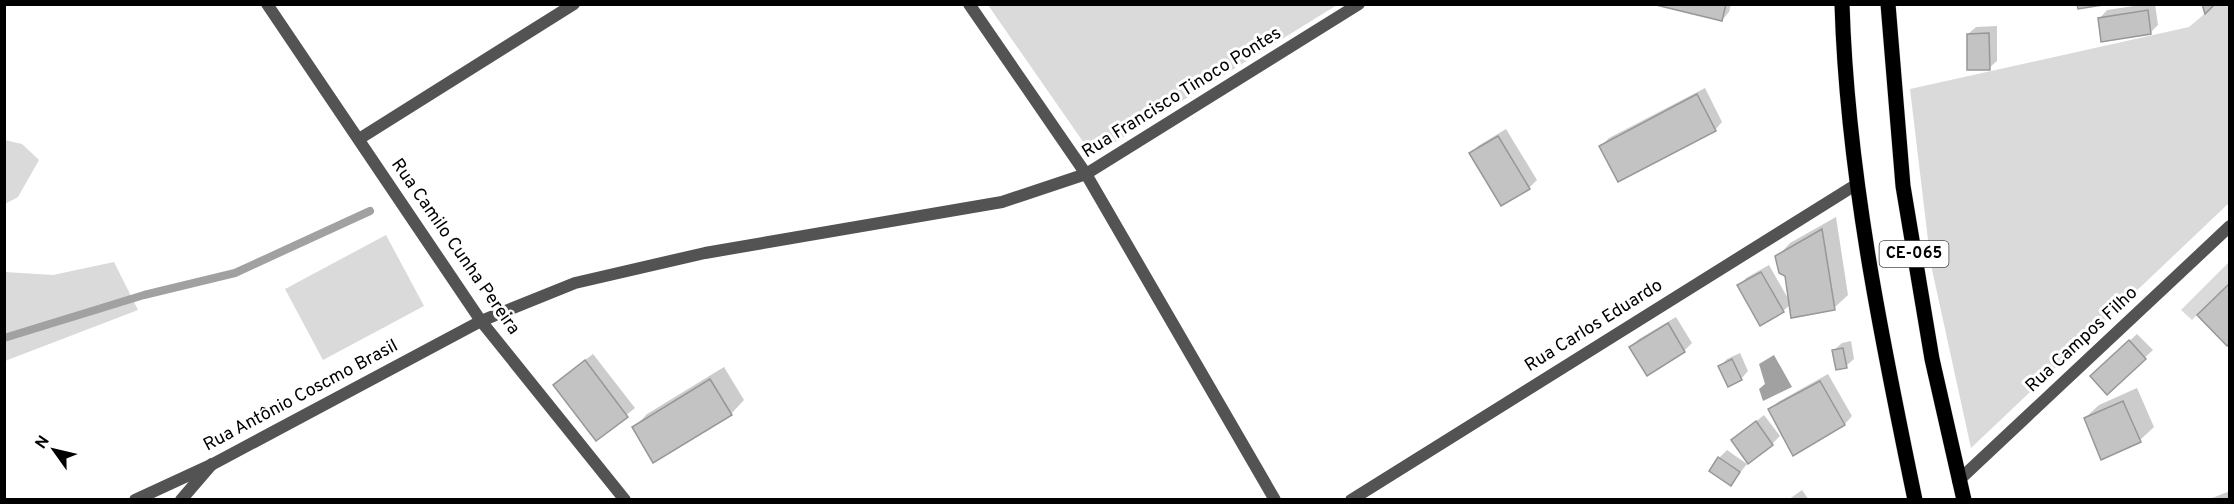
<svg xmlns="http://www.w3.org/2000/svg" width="2234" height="504" viewBox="0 0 2234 504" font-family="Overpass,sans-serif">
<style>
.green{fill:#dadada}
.water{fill:#a1a1a1}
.shadow{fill:#0003}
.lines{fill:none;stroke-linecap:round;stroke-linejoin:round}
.stream{stroke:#a1a1a1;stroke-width:8}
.building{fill:#c3c3c3;stroke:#979797;stroke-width:1.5}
.primary-casing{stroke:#dbdbdb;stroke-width:16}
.minor{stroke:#535353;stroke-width:12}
.tertiary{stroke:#535353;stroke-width:12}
.primary{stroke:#000;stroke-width:15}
.labels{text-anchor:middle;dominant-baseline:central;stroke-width:6;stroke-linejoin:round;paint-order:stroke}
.shield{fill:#fff;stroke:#4c4c4c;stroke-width:1.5}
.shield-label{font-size:16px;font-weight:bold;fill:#000}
.street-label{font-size:18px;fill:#000;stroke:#fff}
</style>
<rect width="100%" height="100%" fill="#fff"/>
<g class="green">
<path d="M988,5H1337L1093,156Z"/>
<path d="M2215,5H2229V203L1971,448L1931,265L1910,89L2189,27Z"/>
<path d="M5,140L22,144L39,160L18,197L5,204Z"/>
<path d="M386,235L424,306L323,360L285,289Z"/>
<path d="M114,262L138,310L5,361V272L53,275Z"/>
<path d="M2229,262V283L2192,320L2181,310Z"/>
</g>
<path class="water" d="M1774,355L1792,387L1763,401L1759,389L1765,384L1759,364Z"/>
<g class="shadow">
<path d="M1658,4H1731L1729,12L1722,20Z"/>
<path d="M2147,4H2155L2158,25L2150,33L2100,18L2107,10Z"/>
<path d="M1997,26V61L1989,68L1968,34L1976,27Z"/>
<path d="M1705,88L1722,122L1715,130L1601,146L1609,138Z"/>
<path d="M1506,129L1537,180L1529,188L1471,153L1478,146Z"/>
<path d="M1836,217L1848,295L1834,308L1791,304L1783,311L1739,286L1746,278L1769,265L1790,302L1786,275L1777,257L1790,243Z"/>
<path d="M1676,317L1692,343L1684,351L1631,347L1639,339Z"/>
<path d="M2137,334L2153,350L2107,393L2099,369Z"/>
<path d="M1851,341L1854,359L1846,366L1834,350L1842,343Z"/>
<path d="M1740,353L1748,371L1741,379L1720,367L1727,359Z"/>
<path d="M593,354L635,408L597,439L563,377Z"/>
<path d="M724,367L744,400L731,414L634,428L647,414Z"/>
<path d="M1828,374L1852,416L1845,424L1794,454L1770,409L1778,402Z"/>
<path d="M2137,388L2154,427L2140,440L2085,418L2099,405Z"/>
<path d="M1764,415L1780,436L1772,444L1733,440Z"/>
<path d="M1727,450L1747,464L1731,484L1719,458Z"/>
<path d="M1802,490L1809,500H1788Z"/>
<path d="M2230,491V500H2207Z"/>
</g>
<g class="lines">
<path class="stream" d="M4,338L144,295L235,273L370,211"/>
</g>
<g class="building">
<path d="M1652,4H1726L1722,21Z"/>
<path d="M2077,4H2109L2078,9Z"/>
<path d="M2202,4H2215L2205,14Z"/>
<path d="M2148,10L2151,34L2101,42L2098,18Z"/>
<path d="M1989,33L1990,70H1967V34Z"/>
<path d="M1697,94L1716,131L1618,182L1599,146Z"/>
<path d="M1498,136L1530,189L1501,206L1469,153Z"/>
<path d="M1822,229L1835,310L1791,318L1785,276L1779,273L1775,256Z"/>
<path d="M1761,272L1784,312L1760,326L1737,285Z"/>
<path d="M2230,283V343L2227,346L2197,315Z"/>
<path d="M1668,323L1685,352L1647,376L1629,347Z"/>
<path d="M2129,340L2146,359L2107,395L2090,376Z"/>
<path d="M1843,348L1847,368L1836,370L1832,350Z"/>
<path d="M1732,359L1742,380L1728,387L1718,366Z"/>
<path d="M585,360L628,417L596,441L553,385Z"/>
<path d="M710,379L732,415L653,463L632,427Z"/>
<path d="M1820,381L1845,425L1793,456L1768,409Z"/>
<path d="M2123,401L2141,442L2101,460L2084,418Z"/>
<path d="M1756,421L1773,445L1748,464L1731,440Z"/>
<path d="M1718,457L1740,472L1731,486L1709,471Z"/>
</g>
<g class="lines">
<defs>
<g id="primary">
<path d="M1842,4C1847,171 1881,336 1915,500"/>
<path d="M1888,4L1903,186L1932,359L1964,500"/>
</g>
</defs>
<use href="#primary" class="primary-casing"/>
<g class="minor">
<path d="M267,4L481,321L575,283L705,253L1002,202L1086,174L1359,4"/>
<path d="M969,4L1086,174L1275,500"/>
<path d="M359,139L574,4"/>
<path d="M1958,481L2230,226"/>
<path d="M181,500L212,464"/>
<path d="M1351,500L1857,184"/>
</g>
<path class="tertiary" d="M135,500L213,464L481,321L625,500"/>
<use href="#primary" class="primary"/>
</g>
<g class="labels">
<rect class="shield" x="1879.5" y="241" width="69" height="26" rx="4.5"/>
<g class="shield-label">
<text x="1914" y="254">CE-065</text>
</g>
<g class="street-label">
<text transform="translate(1182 93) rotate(-32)">Rua Francisco Tinoco Pontes</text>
<text transform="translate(455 247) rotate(55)">Rua Camilo Cunha Pereira</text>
<text transform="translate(1594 326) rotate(-32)">Rua Carlos Eduardo</text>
<text transform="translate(2082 340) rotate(-43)">Rua Campos Filho</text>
<text transform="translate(301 396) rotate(-28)">Rua Antônio Coscmo Brasil</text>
</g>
</g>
<rect width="2234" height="504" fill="none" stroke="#000000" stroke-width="12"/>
<g transform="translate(54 450) rotate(304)" stroke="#ffffff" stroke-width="4.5" paint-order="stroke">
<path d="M0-4.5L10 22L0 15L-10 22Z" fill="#000000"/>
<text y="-9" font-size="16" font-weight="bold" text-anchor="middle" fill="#000000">N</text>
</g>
</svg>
